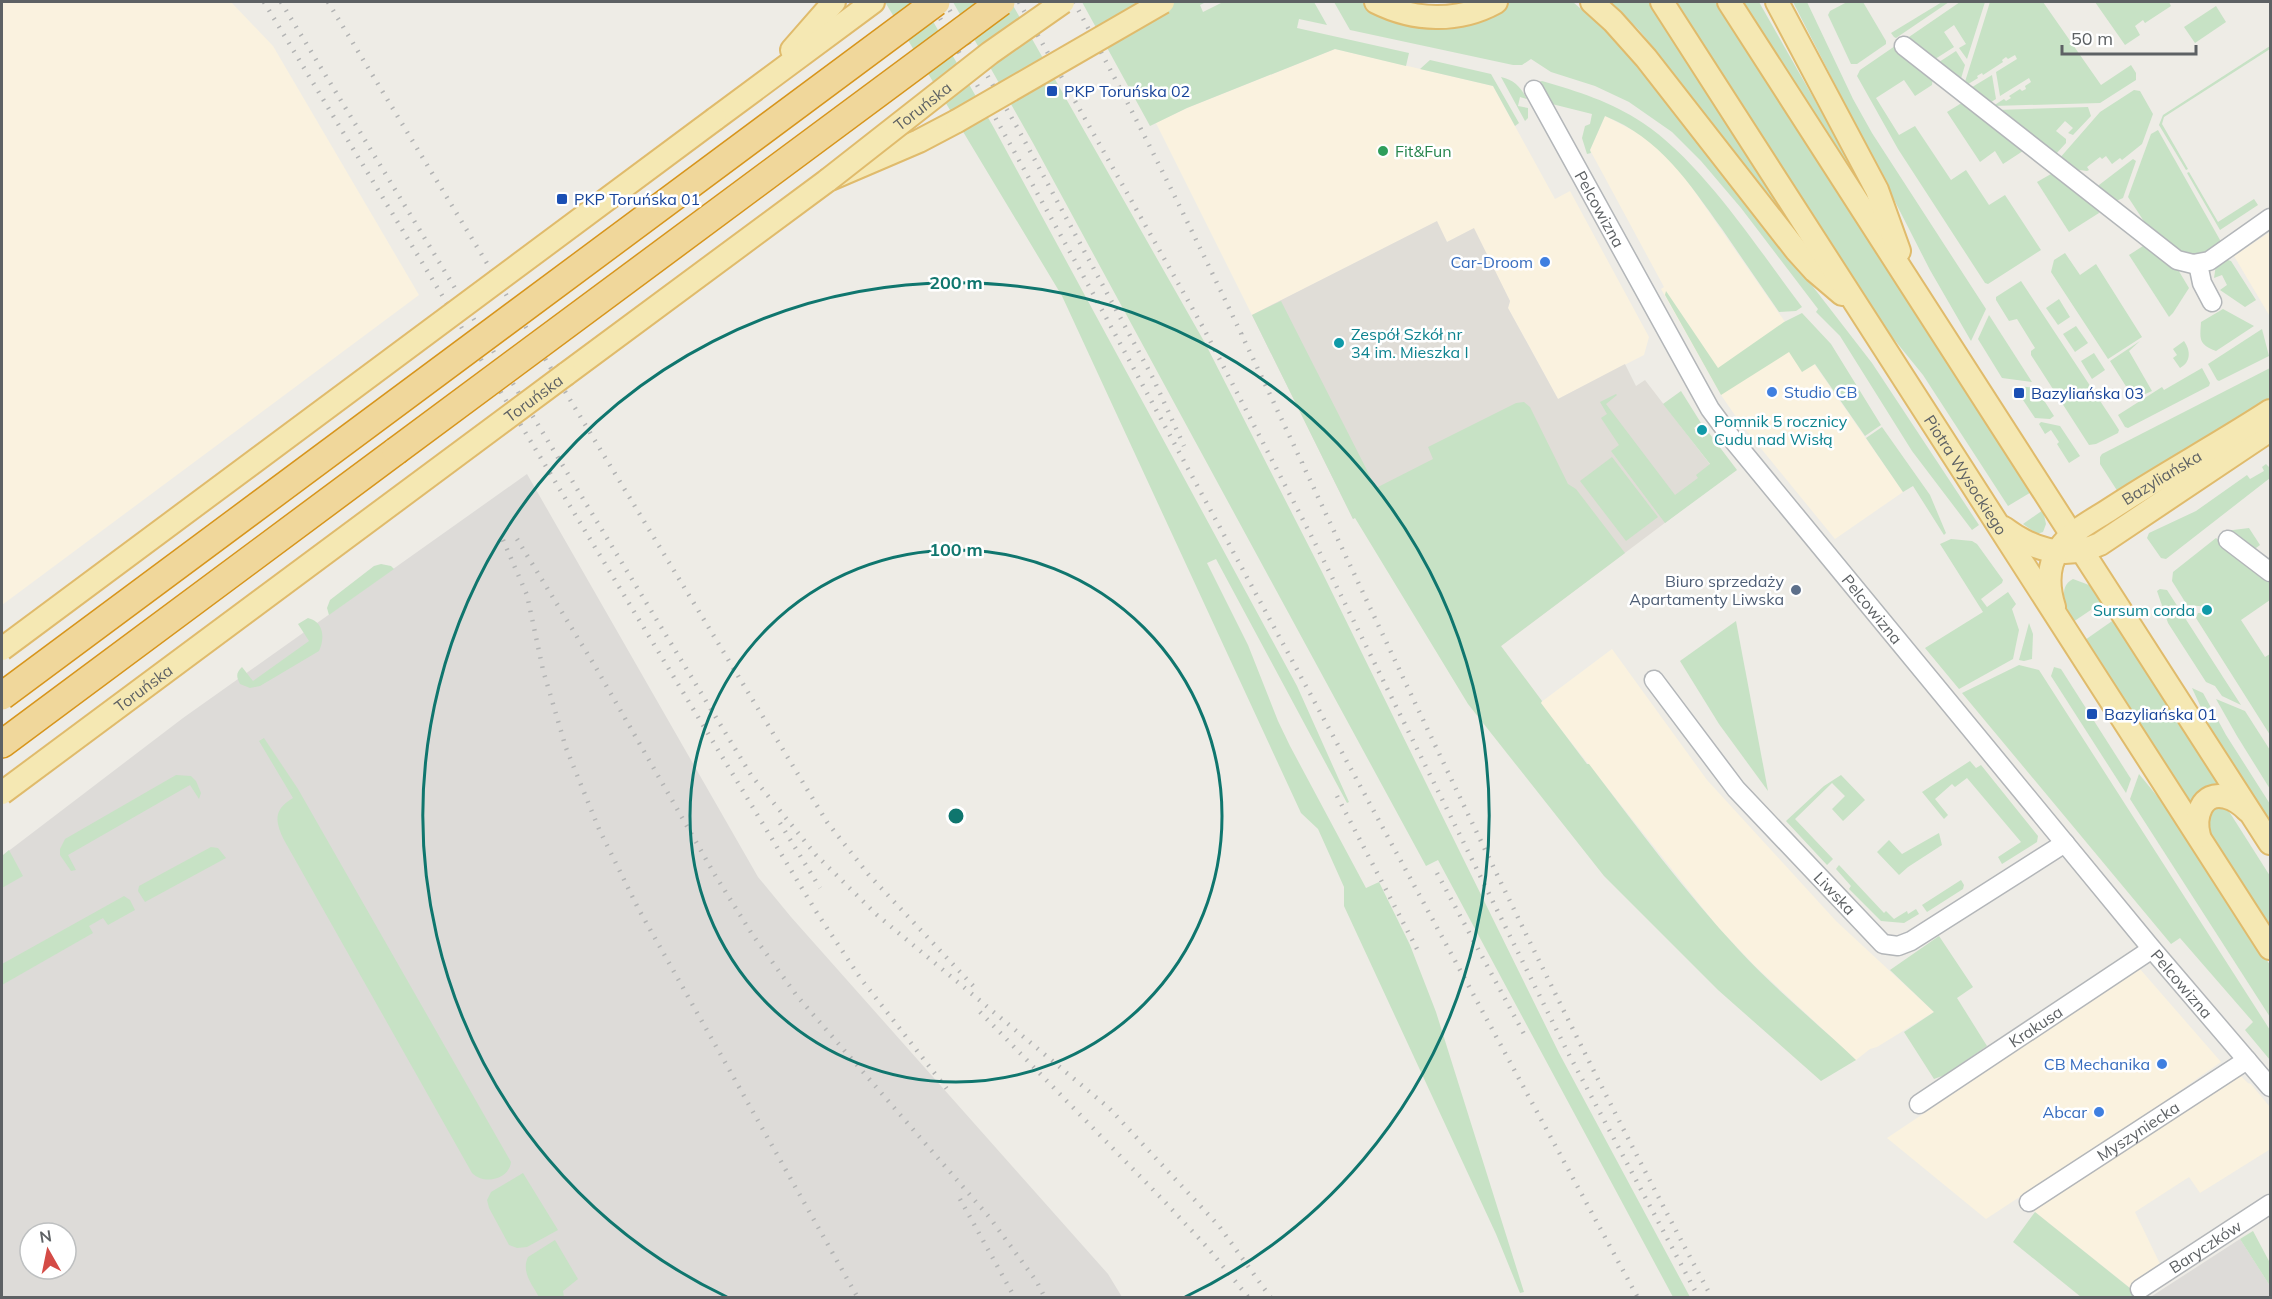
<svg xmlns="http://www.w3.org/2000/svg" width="2272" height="1299" viewBox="0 0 2272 1299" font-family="Mulish,sans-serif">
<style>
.commercial{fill:#faf2df}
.industrial{fill:#dddbd8;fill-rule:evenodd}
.education{fill:#e0ddd7}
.green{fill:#c7e2c5}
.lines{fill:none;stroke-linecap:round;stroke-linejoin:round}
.minor-casing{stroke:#b3b6b9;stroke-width:21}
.major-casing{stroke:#e0bb6c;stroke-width:26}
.highway-casing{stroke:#d7951d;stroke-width:30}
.minor{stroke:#fff;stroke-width:18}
.major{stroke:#f5e8b3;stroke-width:22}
.highway{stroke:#f0d79b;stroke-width:27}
.rail{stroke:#b3b4b4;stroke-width:4.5;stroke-dasharray:1.5 8;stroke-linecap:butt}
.major-bridge-casing{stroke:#e0bb6c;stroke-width:26;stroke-linecap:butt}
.highway-bridge-casing{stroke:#d7951d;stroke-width:30;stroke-linecap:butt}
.major-bridge{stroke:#f5e8b3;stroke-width:22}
.highway-bridge{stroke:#f0d79b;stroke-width:27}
.ring{fill:none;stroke:#0f766e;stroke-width:3}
.transit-dot{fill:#1a4fb4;stroke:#fff;stroke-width:2}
.leisure-dot{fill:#2e9e5b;stroke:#fff;stroke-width:2}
.shop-dot{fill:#3f7fe0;stroke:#fff;stroke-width:2}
.culture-dot{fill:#0f9aa8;stroke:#fff;stroke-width:2}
.service-dot{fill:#5c6f8a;stroke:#fff;stroke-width:2}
.labels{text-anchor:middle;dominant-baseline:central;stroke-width:5;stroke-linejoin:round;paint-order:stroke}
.transit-label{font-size:16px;fill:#164399;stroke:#fff;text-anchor:start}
.street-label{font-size:16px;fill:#5d6164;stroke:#fff}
.leisure-label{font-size:16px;fill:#27864d;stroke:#fff;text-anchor:start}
.shop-label{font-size:16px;fill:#366cbe;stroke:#fff;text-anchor:end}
.culture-label{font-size:16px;fill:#0d838f;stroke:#fff;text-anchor:start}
.service-label{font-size:16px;fill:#4e5e75;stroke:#fff;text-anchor:end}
.centre{fill:#0f766e;stroke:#fff;stroke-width:3}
.ring-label{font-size:18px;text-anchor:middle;font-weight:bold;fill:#0f766e;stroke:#fff;stroke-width:5;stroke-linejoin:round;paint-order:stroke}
</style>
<rect width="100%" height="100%" fill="#eeece6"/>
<g class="commercial">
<path d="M2,2H231L273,46L419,295L2,605Z"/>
<path d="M1335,49L1493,86L1555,199L1570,191L1649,337L1644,355L1558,399L1508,308L1510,301L1473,229L1447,242L1436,222L1252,315L1156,123L1187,108Z"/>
<path d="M1605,116L1642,135L1661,151L1679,169L1903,492L1835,539L1741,424L1721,395L1661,289L1664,287L1590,150Z"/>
<path d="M2270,232V315H2269L2234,256Z"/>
<path d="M1612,649L1707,780L1836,921L1934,1012L1877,1047L1870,1049L1856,1060L1755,966L1717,926L1540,703Z"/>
<path d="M2140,969L2221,1062L2158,1106L1986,1219L1887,1138Z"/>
<path d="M2239,1074L2248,1083L2251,1084L2270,1107V1152L2269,1150L2200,1193L2189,1177L2135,1212L2161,1266L2155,1271L2130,1288L2035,1212L2034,1208Z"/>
</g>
<g class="industrial">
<path d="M527,474L758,877L791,917L1108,1274L1122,1297L2,1298V856L183,718ZM30,1233H66V1269H30Z"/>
<path d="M2240,1239L2270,1286V1297L2149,1298Z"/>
</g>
<path class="education" d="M1437,221L1447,242L1474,228L1510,301L1508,308L1558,399L1625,364L1636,386L1645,380L1722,480L1501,646L1383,503L1353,519L1252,315Z"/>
<g class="green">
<path d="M885,2H922L994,128L1297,686L1349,802L1347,803L1216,559L1207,563L1248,645L1278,721L1290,746L1366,888L1379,882L1410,945L1436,1012L1524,1292L1520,1293L1496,1234L1344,906V887L1318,829L1301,813L1062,296Z"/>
<path d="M953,2H1011L1205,343L1322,572L1559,1053L1690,1297H1673L1438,860L1426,866L1033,143Z"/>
<path d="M1082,2H1206L1200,5L1203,12L1223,2H1314L1327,25L1299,19L1297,28L1409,53L1406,66L1335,49L1187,108L1150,126Z"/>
<path d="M1334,2H1361L1369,7H1500L1509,2H1573L1611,35L1664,100L1667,98L1872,363L1979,525L1972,530L1912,451L1840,336L1816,312L1818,309L1741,208L1701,161L1672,132L1629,102L1595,86L1551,72L1531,59L1522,65H1513L1350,30Z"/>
<path d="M1610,2H1651L1808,247L1681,88L1683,85L1639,30Z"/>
<path d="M1674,2H1718L2033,491L2008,506L1923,375L1884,327Z"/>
<path d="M1740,2H1759L1868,194L1865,196Z"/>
<path d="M1793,2H1807L1853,99L1872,133L1986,309L1971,341L1930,270Z"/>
<path d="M1847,2H1863L1886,41V44L1857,64H1851L1828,15L1830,11Z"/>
<path d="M1942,2H1949L1896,38L1894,37L1891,33Z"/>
<path d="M1960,2H1985L1967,59L1959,48L1966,44L1954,25L1944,32L1954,47L1932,61L1906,39Z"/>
<path d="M1990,2H2043L2101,85L2131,65L2136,73V80L2100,103L1993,106L2004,99L2006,101L2011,98L2009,96L2020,89L2022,91L2026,89L2025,86L2031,82L2029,78L2000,96L1996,72L2017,59L2015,55L2008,59L2006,57L2002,60L2003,62L1983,75L1982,73L1977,76L1978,78L1965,86L1964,85Z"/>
<path d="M2095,2H2169L2171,6L2145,23L2143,20L2135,26L2140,35L2125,45Z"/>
<path d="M2216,6L2226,22L2195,43L2184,27Z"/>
<path d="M1895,46L1933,76L1932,85L1915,96L1904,80L1876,98L1899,135L1915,126L1951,180L1966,170L1989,205L2005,195L2041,250L1988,284L1985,283L1898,149L1857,76L1860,70Z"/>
<path d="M2270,46V49L2164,117L2162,124L2188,169L2186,170L2159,125L2163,115Z"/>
<path d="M1956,51L1965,65L1960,82L1936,64Z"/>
<path d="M1430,60L1491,74L1519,123L1515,126L1493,86L1420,69Z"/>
<path d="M1992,75L1996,99L1988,104L1969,89Z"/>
<path d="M1501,77C1514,80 1520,86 1527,99L1520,97L1518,106L1528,108V118L1525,121Z"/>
<path d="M1542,81C1579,92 1610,101 1643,123C1703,163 1758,249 1802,307L1796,311L1779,312C1760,284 1741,257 1722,229C1689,183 1660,138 1605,116L1590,150L1591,153L1587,154L1582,138L1585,126L1590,124L1592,114L1552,104L1539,82Z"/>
<path d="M2134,90L2140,91L2153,114L2142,144L2122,160L2120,158L2112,164L2106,156L2102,159L2100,157L2087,167L2089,170L2087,171L2072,169L2059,159L2100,112Z"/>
<path d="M1960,104H1969L2016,140L2023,151L2003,164L1995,151L1980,162L1947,112Z"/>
<path d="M2088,107L2091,116L2073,135L2068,133L2073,128L2065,121L2056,131L2066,139V143L2055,155L1996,110Z"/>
<path d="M2158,130L2220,240L2221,245L2218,250L2188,256L2149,229L2128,197L2151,134Z"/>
<path d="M2133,159L2136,161L2123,198L2114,202L2099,190V185Z"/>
<path d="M2189,172L2218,222L2254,199L2258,205L2220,230L2187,173Z"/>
<path d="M2058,173L2096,203L2099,213L2069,232L2037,182L2051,174Z"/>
<path d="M2143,246H2151L2177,268L2189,288L2173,313L2169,317L2129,255Z"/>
<path d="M2065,253L2080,275L2096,264L2142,337L2108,359L2051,272L2054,260Z"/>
<path d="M2225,259L2231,261L2256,300L2245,307L2220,290L2227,285L2222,275L2214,278L2216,265Z"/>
<path d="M2021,281L2112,419L2119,430L2118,433L2096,444L2089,445L2031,355V351L2035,348L2017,319L2009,321L1996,300V297Z"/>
<path d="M1666,291L1718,368L1784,322L1802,313L1831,344L1881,425L1865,436L1815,364L1802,372L1789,352L1721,395L1665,295Z"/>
<path d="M2059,299L2070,317L2058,325L2046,308Z"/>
<path d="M1281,301L1376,488L1433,459L1428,447L1516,403L1524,402L1530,407L1568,484L1576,489L1625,553L1501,646L1542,701L1541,703L1587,764H1589C1637,827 1685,892 1739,950C1775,989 1817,1023 1856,1060L1821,1081L1718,990L1604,876L1468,704L1355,518L1353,519L1252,315Z"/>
<path d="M2223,309L2254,326L2216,351C2198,344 2200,339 2201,322Z"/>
<path d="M1989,315L2032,382L2002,378L1978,339Z"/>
<path d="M2076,326L2088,343L2075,352L2063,334Z"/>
<path d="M2262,329L2269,356L2219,381L2217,380L2208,364Z"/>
<path d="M2140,341L2129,351L2152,391L2134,399L2110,361Z"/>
<path d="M2184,341C2191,351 2191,362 2180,368L2173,358L2177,355L2173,349Z"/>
<path d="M2094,353L2105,370L2092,379L2081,361Z"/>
<path d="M2202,368L2210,383L2209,386L2128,428L2125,427L2118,415L2162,387L2164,390Z"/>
<path d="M2270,368V402L2118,492L2100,464V457L2102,454Z"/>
<path d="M2017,386L2036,388L2054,416L2050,419L2035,418L2023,400L2025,398Z"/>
<path d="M1681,391L1701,423L1694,428L1702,438L1709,433L1737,470L1665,523L1611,451L1619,445L1601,418L1607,414L1600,402L1616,394L1617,395L1606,404L1675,495L1698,478L1696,475L1710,464L1663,404Z"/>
<path d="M2041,422L2060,426L2080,456L2069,463L2057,444L2059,442L2051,430L2045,434L2039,424Z"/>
<path d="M1882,427L1930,495L1946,533L1944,535L1913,486L1903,492L1866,438Z"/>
<path d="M1612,457L1658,517L1626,541L1580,481Z"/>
<path d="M2266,464L2270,468V478L2166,559L2161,558L2147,538L2149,533L2196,511L2247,475L2250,479L2264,471L2262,467Z"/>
<path d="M2043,510L2046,524L2043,532L2037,534L2023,524Z"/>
<path d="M2249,528L2260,545L2252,551L2225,531Z"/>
<path d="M2216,538L2270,579V600L2241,620L2265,657L2270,654V735L2196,618L2198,613H2209L2210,607L2187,605L2172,581L2173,572Z"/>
<path d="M1951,539L1972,541L1977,544L2003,580L2002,583L1981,599L1987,607L2008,592L2016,604L2012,609L2019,630L2013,659L1959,689L1925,648L1983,612L1940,544Z"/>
<path d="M381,564L391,566L394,569L329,615L327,608L330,600L374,566Z"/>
<path d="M2073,579L2089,585L2104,601L2073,622C2067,610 2056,587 2073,579Z"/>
<path d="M2160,589L2167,590L2241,705L2222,696L2215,686L2206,682L2168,623L2157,591Z"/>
<path d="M308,618C324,622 325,638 319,651L260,686L250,688L240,684C236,676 236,673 242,667L253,681L309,641L298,624Z"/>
<path d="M2115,619L2225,791L2190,804L2085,640Z"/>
<path d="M1736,621L1768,791L1719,724L1680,661Z"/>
<path d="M2029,623L2033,634L2032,659L2024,661L2019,660Z"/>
<path d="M2019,665L2039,670L2270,1030V1060L2245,1030L2253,1022L2180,938L2171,944L1962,693Z"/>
<path d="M2054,667L2061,669L2131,779L2126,793L2051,676Z"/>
<path d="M2192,688L2203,693L2226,735L2270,804V826L2217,742Z"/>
<path d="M2216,699L2245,711L2270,750V789L2237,736Z"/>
<path d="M264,738L298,789L511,1162C509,1180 484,1185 472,1173L284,840C275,821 273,810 293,798L259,741Z"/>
<path d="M1970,761L1976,768L1981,765L2038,836L2037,842L2002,864L1998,857L2021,842L1967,778L1955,787L1952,784L1935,799L1948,815L1944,819L1922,792Z"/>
<path d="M2139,774L2180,824L2270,965V1017L2130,799Z"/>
<path d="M176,775L191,776L196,781L201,793L199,799L190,785L68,855L76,870L71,871L60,855V849L65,839Z"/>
<path d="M1841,775L1865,800L1843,821L1832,809L1845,796L1832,783L1795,819L1833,859L1827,865L1786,821L1824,786Z"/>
<path d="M2217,806L2225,808L2230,813L2270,876V930L2206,829L2204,817Z"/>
<path d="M1939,833L1942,845L1908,867L1899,875L1877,852L1889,840L1902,854Z"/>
<path d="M211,847L218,848L226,858L145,902L138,891L139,886Z"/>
<path d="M9,850L23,876L2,888V856Z"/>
<path d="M1839,865L1884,913L1886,911L1894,919L1907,911L1908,914L1916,909L1919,914L1904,923L1881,921L1849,889L1851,886L1836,869Z"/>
<path d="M1961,880L1964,885L1963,889L1927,912L1922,905Z"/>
<path d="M124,896L130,900L135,910L108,925L103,918L89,926L93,933L2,985V964Z"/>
<path d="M1939,936L1973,987L1957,998L1987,1046L1945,1075L1934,1079L1904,1032L1934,1012L1890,970Z"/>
<path d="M523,1173L558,1230L527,1247L517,1248L509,1245L489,1208L487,1200L491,1192Z"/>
<path d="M2035,1212L2141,1297H2081L2013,1242Z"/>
<path d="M2253,1231L2270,1263V1286L2240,1239Z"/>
<path d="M555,1240L578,1279L563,1291L564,1297H539C532,1284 521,1272 528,1257Z"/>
</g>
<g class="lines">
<defs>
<g id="minor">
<path d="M1904,46L2177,260L2193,264L2209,261L2270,218"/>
<path id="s1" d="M1534,90L1710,409L1733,440L2152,949L2270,1087"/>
<path d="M2198,264L2202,283L2212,302"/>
<path d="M2228,540L2270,572"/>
<path id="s2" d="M1654,680L1736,789L1883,944L1898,946L1911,941L2065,843"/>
<path id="s3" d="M1919,1104L2152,949"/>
<path id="s4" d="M2029,1202L2247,1060"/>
<path id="s5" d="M2140,1289L2270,1204"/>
</g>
<g id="major">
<path d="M1376,2C1414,21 1458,23 1496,2"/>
<path d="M1592,2L1613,21L1646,58L1796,250L1815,271L1842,294"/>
<path id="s6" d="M1662,2L2270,948"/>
<path d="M1729,2L2270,843"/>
<path d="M1777,2L1877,190L1899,251"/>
<path d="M792,50L834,2"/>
<path d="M715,119L873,2"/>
<path d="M566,374L828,180L919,141L957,121"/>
<path d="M2004,528C2033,550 2065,560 2100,544L2270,430"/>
<path id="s7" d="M2054,607C2048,588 2047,566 2059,549C2071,531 2092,521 2109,510C2162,475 2218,445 2270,411"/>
<path d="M2199,836C2194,818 2201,790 2226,797C2234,799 2241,804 2247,810"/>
</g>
<path id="highway" d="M2,744L396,451"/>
</defs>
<use href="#minor" class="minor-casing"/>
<use href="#major" class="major-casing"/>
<use href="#highway" class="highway-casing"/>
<use href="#minor" class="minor"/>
<use href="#major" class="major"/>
<use href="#highway" class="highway"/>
<g class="rail">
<path d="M264,2L817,913L861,979L947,1089"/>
<path d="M281,2L751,775L816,855L877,915L1109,1108L1219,1226L1271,1298"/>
<path d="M328,2L827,822L868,874L978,991"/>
<path d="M931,2L1090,288L1638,1298"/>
<path d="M945,2L1017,127L1153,378L1184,446"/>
<path d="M1019,2L1204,329L1315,543L1566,1049L1699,1298"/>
<path d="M1074,2C1168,174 1250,352 1333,529C1455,788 1576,1046 1712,1298"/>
<path d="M517,539L595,666L715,875L752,934L797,996L990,1218L1037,1282L1045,1298"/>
<path d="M503,540L527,595L543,670L566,748L599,829L638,908L858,1298"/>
<path d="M1337,796L1417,949"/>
<path d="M780,823L820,888"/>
<path d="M1437,873L1524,1034"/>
<path d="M980,1012L1164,1201L1207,1247L1249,1298"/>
<path d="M960,1199L1015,1298"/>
</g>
<defs>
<g id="major-bridge">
<path d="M957,121L1163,2"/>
<path id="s8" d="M828,180L990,53L1063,2"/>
<path d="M2,649L715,119"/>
<path id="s9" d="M2,793L566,374"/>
</g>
<g id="highway-bridge">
<path d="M396,451L1001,2"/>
<path d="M2,696L936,2"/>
</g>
</defs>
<use href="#major-bridge" class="major-bridge-casing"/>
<use href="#highway-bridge" class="highway-bridge-casing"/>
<use href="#major-bridge" class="major-bridge"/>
<use href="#highway-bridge" class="highway-bridge"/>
</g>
<g class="ring">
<circle cx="956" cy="816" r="266"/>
<path d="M727 1297A533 533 0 1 1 1185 1297"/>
</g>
<g class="transit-dot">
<rect x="1046" y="85" width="12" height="12" rx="3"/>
<rect x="556" y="193" width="12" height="12" rx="3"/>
<rect x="2013" y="387" width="12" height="12" rx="3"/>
<rect x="2086" y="708" width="12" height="12" rx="3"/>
</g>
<circle class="leisure-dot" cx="1383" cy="151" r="6"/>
<g class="shop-dot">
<circle cx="1545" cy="262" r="6"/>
<circle cx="1772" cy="392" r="6"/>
<circle cx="2162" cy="1064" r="6"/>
<circle cx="2099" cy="1112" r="6"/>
</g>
<g class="culture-dot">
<circle cx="1339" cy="343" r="6"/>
<circle cx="1702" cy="430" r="6"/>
<circle cx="2207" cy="610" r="6"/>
</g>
<circle class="service-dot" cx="1796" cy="590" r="6"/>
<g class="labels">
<g class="transit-label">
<text x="1064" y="91">PKP Toruńska 02</text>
<text x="574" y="199">PKP Toruńska 01</text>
<text x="2031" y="393">Bazyliańska 03</text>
<text x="2104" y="714">Bazyliańska 01</text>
</g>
<g class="street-label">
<text stroke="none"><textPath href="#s8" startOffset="120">Toruńska</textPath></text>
<text stroke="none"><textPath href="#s1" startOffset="136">Pelcowizna</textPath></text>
<text stroke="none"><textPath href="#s9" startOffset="662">Toruńska</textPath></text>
<text stroke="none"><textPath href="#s6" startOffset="562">Piotra Wysockiego</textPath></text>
<text stroke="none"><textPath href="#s7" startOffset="186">Bazyliańska</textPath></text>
<text stroke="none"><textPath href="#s1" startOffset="622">Pelcowizna</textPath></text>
<text stroke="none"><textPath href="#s9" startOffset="176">Toruńska</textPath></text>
<text stroke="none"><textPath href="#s2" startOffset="280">Liwska</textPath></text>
<text stroke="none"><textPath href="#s1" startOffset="1108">Pelcowizna</textPath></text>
<text stroke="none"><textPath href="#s3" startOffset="140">Krakusa</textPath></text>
<text stroke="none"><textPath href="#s4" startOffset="130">Myszyniecka</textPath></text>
<text stroke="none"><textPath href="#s5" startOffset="78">Baryczków</textPath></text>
</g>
<g class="leisure-label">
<text x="1395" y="151">Fit&amp;Fun</text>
</g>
<g class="shop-label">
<text x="1533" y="262">Car-Droom</text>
<text x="1784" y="392" text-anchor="start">Studio CB</text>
<text x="2150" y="1064">CB Mechanika</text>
<text x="2087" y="1112">Abcar</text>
</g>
<g class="culture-label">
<text x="1351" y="334">Zespół Szkół nr<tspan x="1351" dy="18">34 im. Mieszka I</tspan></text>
<text x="1714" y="421">Pomnik 5 rocznicy<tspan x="1714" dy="18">Cudu nad Wisłą</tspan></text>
<text x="2195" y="610" text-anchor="end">Sursum corda</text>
</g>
<g class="service-label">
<text x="1784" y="581">Biuro sprzedaży<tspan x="1784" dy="18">Apartamenty Liwska</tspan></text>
</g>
</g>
<circle cx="956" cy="816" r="9" class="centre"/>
<g class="ring-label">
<text x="956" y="289">200 m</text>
<text x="956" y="556">100 m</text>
</g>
<rect width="2272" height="1299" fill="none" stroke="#5d6164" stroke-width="6"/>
<g transform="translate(48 1251) rotate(351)"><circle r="28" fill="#ffffff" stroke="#bec0c1" stroke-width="1.5"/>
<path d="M0-4.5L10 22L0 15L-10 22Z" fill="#d44b46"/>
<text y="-9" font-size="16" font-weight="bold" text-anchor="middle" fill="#5d6164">N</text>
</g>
<path d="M2062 45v9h134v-9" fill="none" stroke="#5d6164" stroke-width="3"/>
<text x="2071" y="45" font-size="18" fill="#5d6164" stroke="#ffffff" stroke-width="4.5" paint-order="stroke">50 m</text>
</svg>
